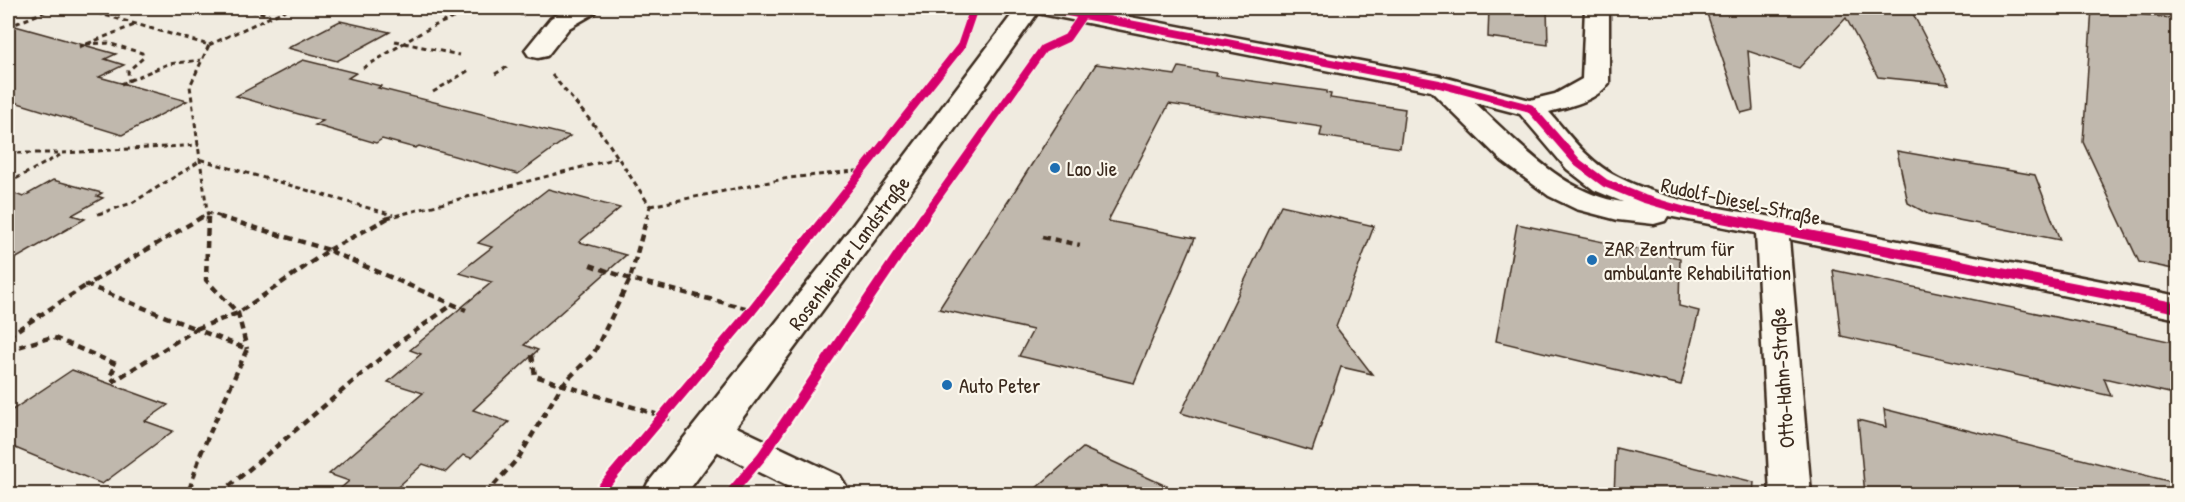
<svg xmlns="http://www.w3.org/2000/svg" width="2185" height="502" viewBox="0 0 2185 502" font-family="'Patrick Hand',sans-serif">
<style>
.building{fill:#c0b8ad;stroke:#3b2a1e;stroke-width:1.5}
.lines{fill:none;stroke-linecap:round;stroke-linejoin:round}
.minor-casing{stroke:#3b2a1e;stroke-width:5}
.major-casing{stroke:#3b2a1e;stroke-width:5}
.path-far1{stroke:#3b2a1e;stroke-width:3;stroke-dasharray:5 4;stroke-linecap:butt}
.path{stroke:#3b2a1e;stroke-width:4.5;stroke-dasharray:7 5;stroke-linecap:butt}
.minor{fill:#fbf7ec;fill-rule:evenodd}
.major{fill:#fbf7ec;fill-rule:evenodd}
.cycleway-far1-casing{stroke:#fbf7ec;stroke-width:10}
.cycleway-casing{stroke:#fbf7ec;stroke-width:14}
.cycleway-far1{stroke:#d6006c;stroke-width:8}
.cycleway{stroke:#d6006c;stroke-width:10}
.poi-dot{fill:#1f6fb2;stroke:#fbf7ec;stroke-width:2}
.labels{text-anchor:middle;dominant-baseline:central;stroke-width:4.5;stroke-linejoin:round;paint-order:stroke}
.poi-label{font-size:21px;fill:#3b2a1e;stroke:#fbf7ec;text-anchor:start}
.street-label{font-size:21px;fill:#3b2a1e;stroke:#fbf7ec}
</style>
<rect width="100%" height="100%" fill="#f0ebe0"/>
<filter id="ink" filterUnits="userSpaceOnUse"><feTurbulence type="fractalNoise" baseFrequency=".0167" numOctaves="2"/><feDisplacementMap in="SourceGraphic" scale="12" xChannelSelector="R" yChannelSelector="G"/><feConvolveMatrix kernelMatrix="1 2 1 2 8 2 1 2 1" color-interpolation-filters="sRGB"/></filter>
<g filter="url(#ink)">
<g class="building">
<path d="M1489,8H1547L1548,45L1488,37Z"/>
<path d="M1705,8H1910L1949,84L1878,77L1846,18L1799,68L1748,51L1753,110L1741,113Z"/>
<path d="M2092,8L2178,19V270L2139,262L2083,142Z"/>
<path d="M340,21L390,32L337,61L288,48Z"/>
<path d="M8,24L116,54L105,59L124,65L99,77L187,101L122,135L8,100Z"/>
<path d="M303,60L356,73L348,78L381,86L378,88L570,136L518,174L419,146L415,148L382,139L376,143L315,125L323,121L236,96Z"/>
<path d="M1096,64L1175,75L1179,67L1216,73L1215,76L1326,91V93L1331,94L1330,98L1405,109L1400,148L1320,136L1322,127L1169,104L1108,221L1195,238L1134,383L1019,356L1033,330L939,309Z"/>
<path d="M1897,151L2035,175L2060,240L1928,214L1908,203Z"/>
<path d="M53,180L102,193L97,196L103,198L72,215L85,219L8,263V191L23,197Z"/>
<path d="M548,189L620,208L579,242L626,255L524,345L538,350L473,410L509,422L471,458L463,455L446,472L423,464L389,495H333L349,481L329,474L423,393L388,382L421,354L410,350L492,282L459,273L492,247L478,243Z"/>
<path d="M1281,205L1374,226L1336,327L1372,374L1341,367L1312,451L1181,413Z"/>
<path d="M1517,224L1680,258L1679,306L1699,311L1681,385L1496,341Z"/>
<path d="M1833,270L2178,343V395L2104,378L2111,396L1841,336Z"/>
<path d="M72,370L168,405L145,421L173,431L102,484L8,445V413Z"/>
<path d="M1884,409L2176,483L2174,495H1865L1858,420L1886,427Z"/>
<path d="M1083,448L1186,495H1028Z"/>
<path d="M1616,448L1754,482L1753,495H1614Z"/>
</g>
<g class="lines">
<defs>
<g id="minor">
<path d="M569,8H598L595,13L569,28L547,56L538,58L529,56L525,50L551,18Z"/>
<path d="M1035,8H1083L1439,76L1530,100L1555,94L1582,79L1585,8H1609V83C1596,101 1568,107 1549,112C1569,135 1589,163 1618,177C1678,207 1747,211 1812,224C1934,248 2056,272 2178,296V319L1789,239L1811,494H1770L1756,233L1668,216L1665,221L1654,224L1618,220L1576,209L1549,196L1502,161L1431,91L1047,15L1038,13ZM1474,102L1520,114L1567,169L1594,190L1623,202C1562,194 1517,141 1474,102Z"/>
<path d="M712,418L726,422L840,476L851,494H803L698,442L692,432L698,422Z"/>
</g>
<path id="major" d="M1017,8H1041L905,199L686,494H643L648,483L837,246Z"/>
</defs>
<use href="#minor" class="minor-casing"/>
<use href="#major" class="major-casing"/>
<g class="path-far1">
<path d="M80,8L209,45L190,86L208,218"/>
<path d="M242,8L270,15"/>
<path d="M8,27L53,8"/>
<path d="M395,41L459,55"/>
<path d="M86,44L108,43L142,53L143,58L128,71L129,82"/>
<path d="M209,45L290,8"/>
<path d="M79,47L137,24"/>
<path d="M363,68C421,35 453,1 524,15"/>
<path d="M495,74L509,66"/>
<path d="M552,75L605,138L650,206L647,218"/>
<path d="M8,80L15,77"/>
<path d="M121,84L168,64L201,60"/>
<path d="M433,92L471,69"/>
<path d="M8,153H62L199,145"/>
<path d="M8,183L62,154"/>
<path d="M650,206L789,178L865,170"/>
<path d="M98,214L132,203L202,160L393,215"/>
<path d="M199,218L208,213L225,218"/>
<path d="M387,218L617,158"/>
</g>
<g class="path">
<path d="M202,217L87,285L196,329L238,313L329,250L220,217"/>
<path d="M208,217L206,280L238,313L247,349"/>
<path d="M1042,237L1080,245"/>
<path d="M329,250L390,217"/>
<path d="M330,251L466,310"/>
<path d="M590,265L630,279L757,311"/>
<path d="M8,336L87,285"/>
<path d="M8,350L52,337L116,364L110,377L114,381L196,329L247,349L201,453L188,494"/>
<path d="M532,355L535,376L671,419"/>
<path d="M443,491L455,494"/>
<path d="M220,494L401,341L452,305"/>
<path d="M486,494L519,457L562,385L594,353L630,279L647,217"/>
</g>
<use href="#minor" class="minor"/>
<use href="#major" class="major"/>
<defs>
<g id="cycleway-far1">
<path d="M1047,8L1439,84L1530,108L1578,163L1605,183L1644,199L1689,212L1726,218"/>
<path d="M825,218L961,46L974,8"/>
<path d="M923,218L1043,49L1067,38L1087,9"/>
</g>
<g id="cycleway">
<path d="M1717,217L2178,308"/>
<path d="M597,494L752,310L826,217"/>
<path d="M730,494L762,456L924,217"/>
</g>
</defs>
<use href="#cycleway-far1" class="cycleway-far1-casing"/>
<use href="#cycleway" class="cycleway-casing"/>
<use href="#cycleway-far1" class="cycleway-far1"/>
<use href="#cycleway" class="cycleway"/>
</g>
</g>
<g class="poi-dot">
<circle cx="1055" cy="168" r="6"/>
<circle cx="1592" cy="260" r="6"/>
<circle cx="947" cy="385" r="6"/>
</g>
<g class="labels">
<g class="poi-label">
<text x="1067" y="168">Lao Jie</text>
<text x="1604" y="248">ZAR Zentrum für<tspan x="1604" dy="24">ambulante Rehabilitation</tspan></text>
<text x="959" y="385">Auto Peter</text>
</g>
<g class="street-label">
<text transform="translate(1741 201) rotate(12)">Rudolf-Diesel-Straße</text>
<text transform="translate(849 253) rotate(-53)">Rosenheimer Landstraße</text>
<text transform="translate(1782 378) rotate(-94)">Otto-Hahn-Straße</text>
</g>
</g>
<rect width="2185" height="502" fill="none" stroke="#fbf7ec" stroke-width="30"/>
<rect x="15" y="15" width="2155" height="472" fill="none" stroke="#3b2a1e" stroke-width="2" filter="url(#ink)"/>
</svg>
